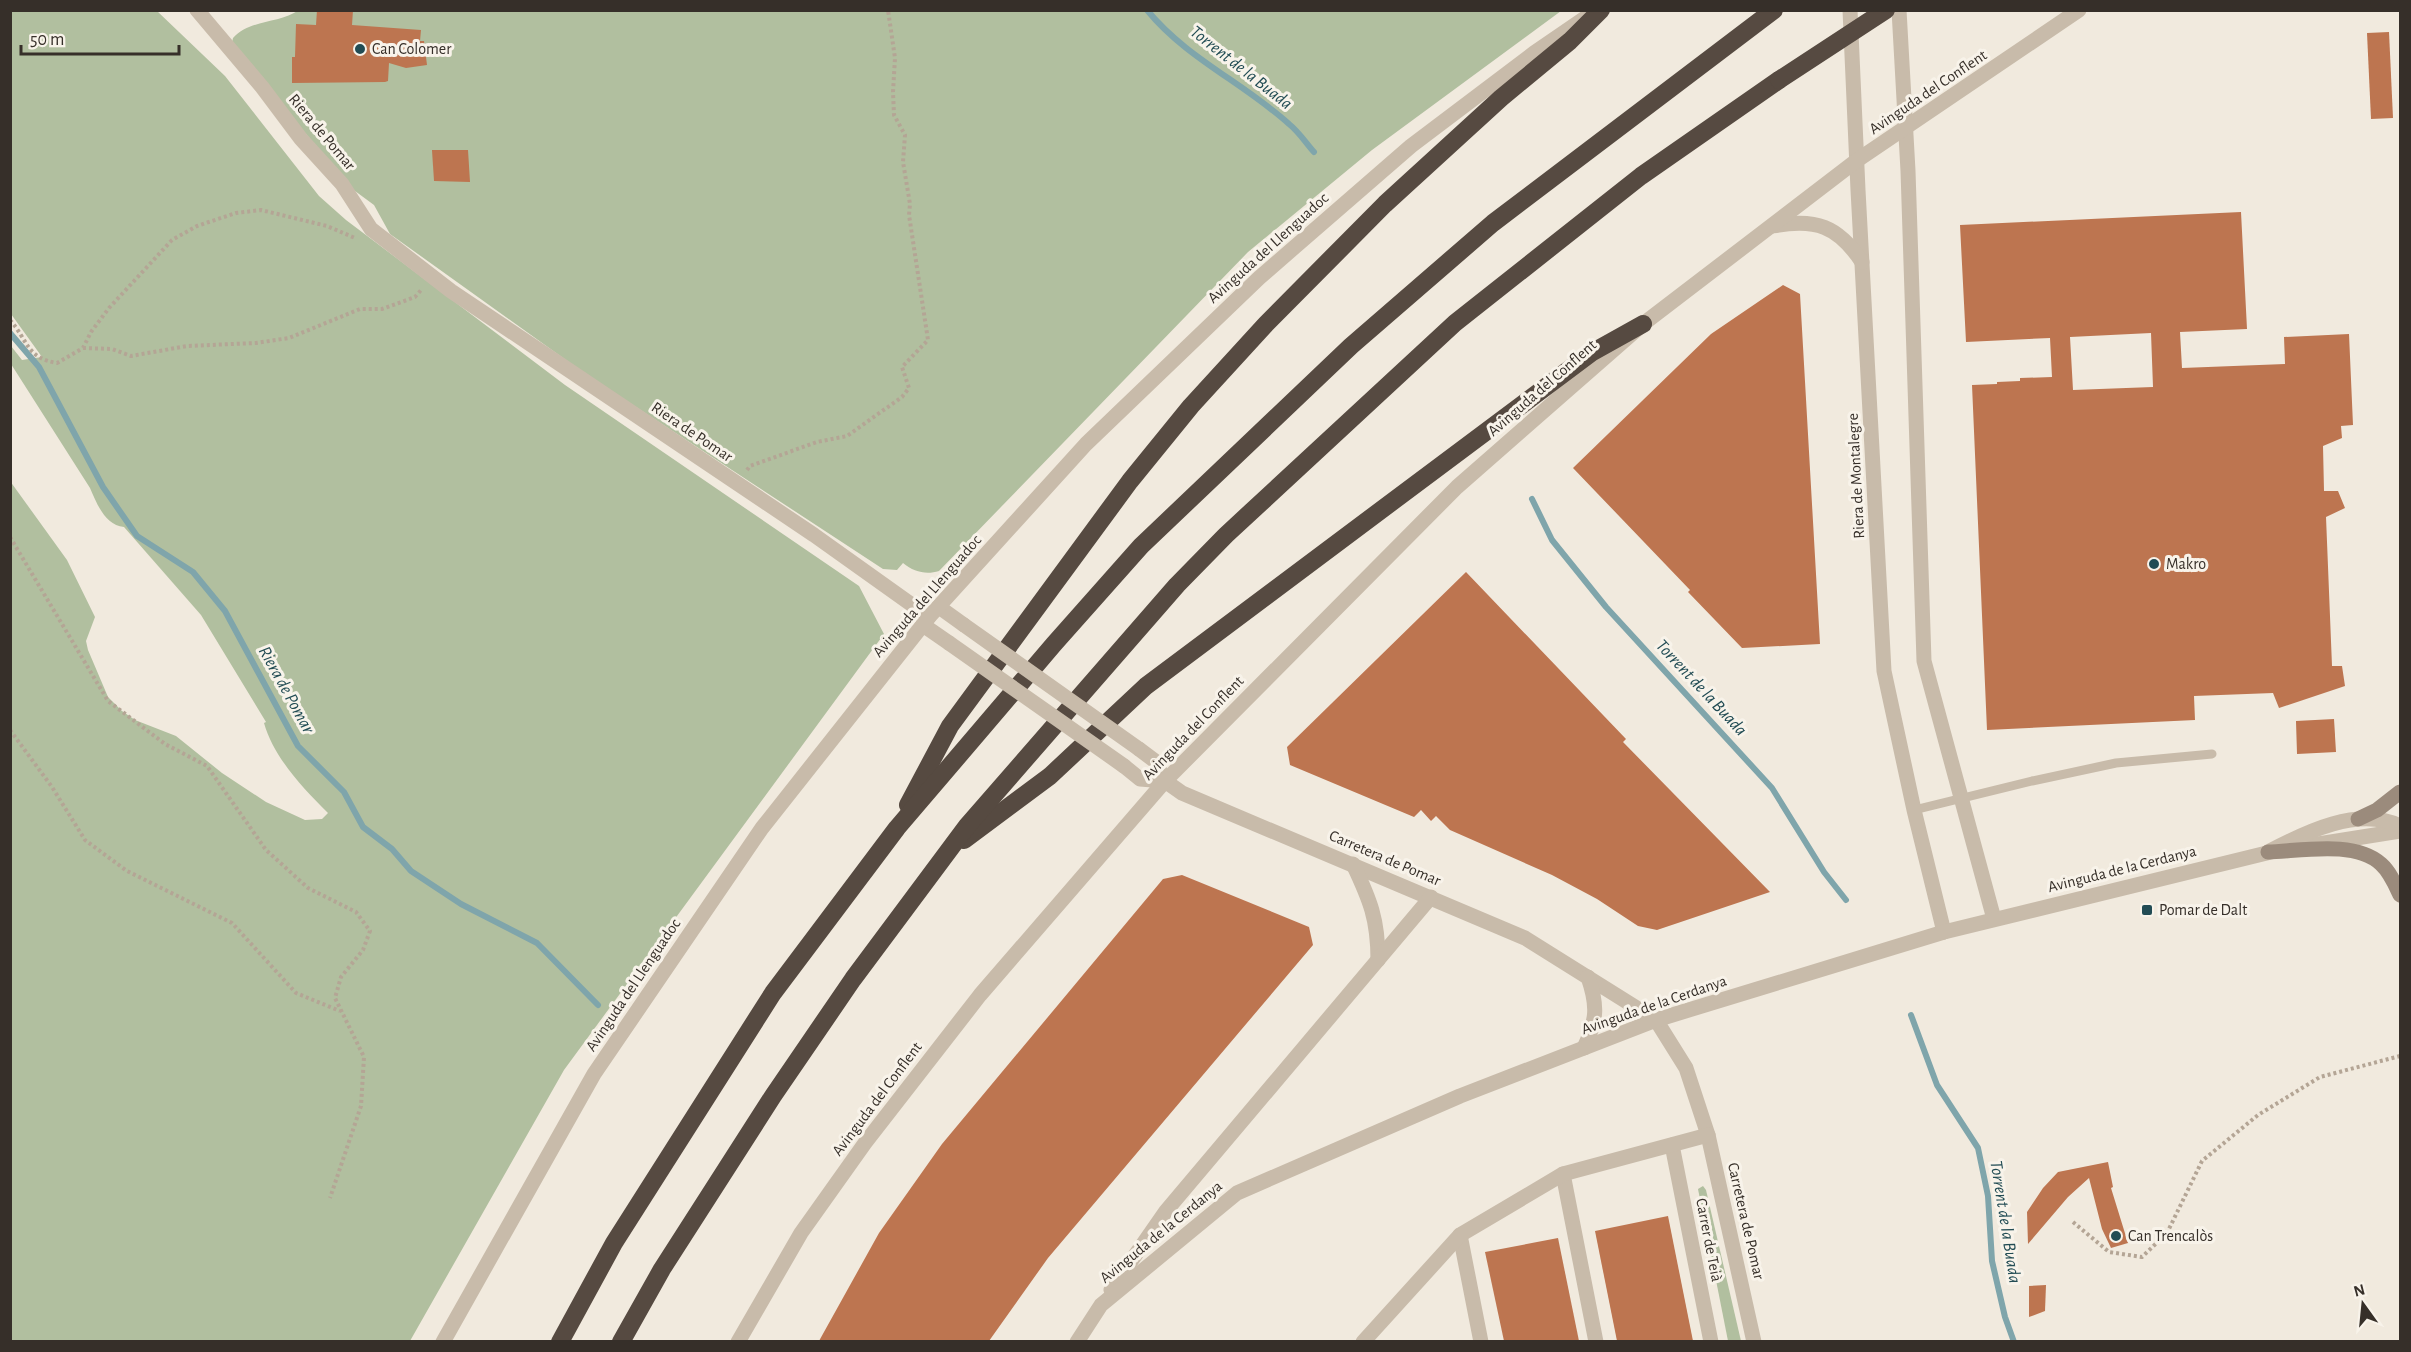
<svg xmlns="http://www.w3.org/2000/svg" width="2411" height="1352" viewBox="0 0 2411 1352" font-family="'Alegreya Sans',sans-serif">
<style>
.green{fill:#b1bf9f}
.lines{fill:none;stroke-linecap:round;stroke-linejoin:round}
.stream{stroke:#7fa5ab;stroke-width:6}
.building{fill:#bd7550;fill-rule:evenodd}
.path{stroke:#b4a595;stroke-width:4;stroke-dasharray:3 3;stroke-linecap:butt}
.lane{stroke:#c8bbaa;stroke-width:9}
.street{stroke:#c8bbaa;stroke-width:15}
.secondary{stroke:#9b8b7c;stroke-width:15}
.highway{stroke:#564a41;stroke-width:18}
.street-bridge{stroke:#c8bbaa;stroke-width:15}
.highway-bridge{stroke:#564a41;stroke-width:18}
.poi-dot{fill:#224c54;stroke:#f8f3ea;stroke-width:2}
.labels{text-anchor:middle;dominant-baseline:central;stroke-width:6;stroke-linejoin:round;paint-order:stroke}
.poi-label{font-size:16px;fill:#362f29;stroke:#f8f3ea;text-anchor:start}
.street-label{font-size:16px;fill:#362f29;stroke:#f8f3ea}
.water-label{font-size:18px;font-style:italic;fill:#224c54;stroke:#f8f3ea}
</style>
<rect width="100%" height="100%" fill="#f1eade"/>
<g class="green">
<path d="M299,10L1561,11L1372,150L1248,252L939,571C926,575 914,572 903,563L897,570L883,569L584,373L390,234L374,205L355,191L231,47L233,38C250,19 279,24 299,10Z"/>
<path d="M11,11H157L225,76L319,196L346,220L565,385L859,586L884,634L564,1070L410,1341H11L10,481L67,560L95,617L86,641L88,650L108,697L122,711L135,720L176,736L222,773L266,802L305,820L322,819L328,813C303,788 274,758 264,723L266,722L201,615L124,527C105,525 97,504 90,488L11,364V346L22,360L42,357L11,314Z"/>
<path d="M1703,1186L1706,1190L1741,1341H1728L1698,1189Z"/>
</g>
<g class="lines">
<g class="stream">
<path d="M1147,10C1186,58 1244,83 1289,124C1299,132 1306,143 1314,152"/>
<path d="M10,333L39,367L103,487L137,536L193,572L225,611L298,746L344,792L363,827L392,849L411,871L461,904L537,943L598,1005"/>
<path d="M1532,499L1552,540L1606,607L1772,788L1824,872L1846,900"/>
<path d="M1911,1015L1937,1085L1978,1148L1988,1196L1992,1261L2005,1317L2014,1342"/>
</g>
</g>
<g class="building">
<path d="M317,10H353L352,25L421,30L420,41H424L427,65L406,68L389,63L388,81L385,82L292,83V57H295L296,24L316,25Z"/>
<path d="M2389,32L2393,118L2371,119L2367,33Z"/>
<path d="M432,150H468L470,182L434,181Z"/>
<path d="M2241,212L2247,329L2180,332L2182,368L2285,364L2284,337L2349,334L2353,425L2341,426L2342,438L2323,446L2324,491H2338L2345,508L2326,517L2332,666H2342L2345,686L2279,708L2273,693L2194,696L2195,720L1987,730L1972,385L1997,384V382L2020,381V378L2052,377L2050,338L1966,342L1960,225ZM2151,333L2153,387L2073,390L2070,337Z"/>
<path d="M1783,285L1800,294L1820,644L1742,648L1688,592L1690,590L1573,468L1711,334Z"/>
<path d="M1466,572L1626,739L1623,742L1770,892L1657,930L1638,926L1597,899L1552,875L1450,830L1436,816L1431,821L1421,810L1414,817L1290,765L1287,747Z"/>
<path d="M2334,719L2336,752L2297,754L2296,721Z"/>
<path d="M1182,875L1309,927L1313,945L1048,1258L989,1341H819L879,1233L942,1144L1163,879Z"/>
<path d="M2108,1162L2113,1187L2111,1188L2128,1243L2111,1248L2102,1229L2089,1178L2068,1197L2028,1244L2027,1212L2043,1188L2058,1172Z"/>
<path d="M1668,1216L1693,1341H1617L1595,1231Z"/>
<path d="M1558,1238L1579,1341H1504L1485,1252Z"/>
<path d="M2046,1285L2045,1311L2029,1317V1286Z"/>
</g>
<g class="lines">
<g class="path">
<path d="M10,320C28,340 26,358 57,363L83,348L91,332L109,308L172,240L197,226L236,213L261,210L327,226L355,238"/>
<path d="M83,348L112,349L131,356L187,346L256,343L289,338L360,309H382L396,304L415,297L422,289"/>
<path d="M747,470L750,466L817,442L847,436L902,397L909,388L902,367L928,340L909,215L910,204L903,162L905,135L894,115L893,92L895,58L888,10"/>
<path d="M10,537L108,701L165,744L207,766L266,850L308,888L356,912L370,931L363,950L341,977L335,998L364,1057L361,1106L330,1198"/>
<path d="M10,730L52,787L85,840L127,871L232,923L296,993L340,1011"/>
<path d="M2073,1222L2109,1252L2142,1257L2167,1233L2202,1161L2258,1115L2320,1077L2400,1056"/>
</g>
<path class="lane" d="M1914,810L2032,781L2116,763L2212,754"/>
<g class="street">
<path d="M197,10L262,87L301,139L342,184L371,229L451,291L814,535L929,617"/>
<path d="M1850,10L1858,190L1884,671L1914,810L1944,932"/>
<path d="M1899,10L1908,171L1924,661L1994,919"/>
<path d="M1773,226C1816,218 1838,226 1862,262"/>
<path d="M939,607L964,625"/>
<path d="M923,625L949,643"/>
<path d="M1139,749L1155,761L1165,781L1182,793L1525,938L1656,1020L1686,1068L1708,1135L1754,1342"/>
<path d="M1124,766L1140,779L1165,781"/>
<path d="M2312,845L2400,831"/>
<path d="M2268,852C2306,832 2358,806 2400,826"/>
<path d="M1353,864C1370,900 1378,919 1378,960"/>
<path d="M1584,1048C1597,1020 1598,1006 1588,977"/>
<path d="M1672,1145L1711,1342"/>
<path d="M1563,1174L1596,1342"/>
<path d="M1460,1235L1481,1342"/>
<path d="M1111,1290L1166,1211L1431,897"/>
<path d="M443,1342L594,1074L762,828L929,617L1086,444L1259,278L1411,146L1534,53L1588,16"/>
<path d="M738,1342L801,1233L865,1143L980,995L1165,781L1457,487L1643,324L1856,161L2079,10"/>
<path d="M1077,1342L1101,1305L1237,1193L1460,1096L1656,1020L1944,932L2279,850"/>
<path d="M1363,1342L1460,1235L1563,1174L1708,1135"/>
</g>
<g class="secondary">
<path d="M2358,819L2377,810L2400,792"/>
<path d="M2268,852C2301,851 2355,840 2381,864C2390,872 2395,884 2400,895"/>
</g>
<g class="highway">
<path d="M908,805L950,726L1130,481L1191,406L1266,324L1385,204L1501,98L1570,41L1601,10"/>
<path d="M964,840L1050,776L1146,686L1591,353L1643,324"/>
<path d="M560,1342L614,1243L773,993L897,828L1054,644L1141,546L1351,346L1493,223L1774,10"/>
<path d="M621,1342L662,1269L773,1096L853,979L967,826L1177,585L1226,535L1455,323L1641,176L1779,80"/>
</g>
<g class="street-bridge">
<path d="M964,625L1139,749"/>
<path d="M949,643L1124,766"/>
</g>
<path class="highway-bridge" d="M1779,80L1886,10"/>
</g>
<g class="poi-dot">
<circle cx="360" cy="49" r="6"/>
<circle cx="2154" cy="564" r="6"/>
<rect x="2141" y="904" width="12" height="12" rx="3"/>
<circle cx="2116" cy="1236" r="6"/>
</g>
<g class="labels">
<g class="poi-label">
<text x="372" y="49">Can Colomer</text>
<text x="2166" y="564">Makro</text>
<text x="2159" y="910">Pomar de Dalt</text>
<text x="2128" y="1236">Can Trencalòs</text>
</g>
<g class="street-label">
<text transform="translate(1928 92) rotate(-34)">Avinguda del Conflent</text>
<text transform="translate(322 132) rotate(50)">Riera de Pomar</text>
<text transform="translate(1268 248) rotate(-42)">Avinguda del Llenguadoc</text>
<text transform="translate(1542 388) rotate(-41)">Avinguda del Conflent</text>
<text transform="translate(692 432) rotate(34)">Riera de Pomar</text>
<text transform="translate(1856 476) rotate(-93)">Riera de Montalegre</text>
<text transform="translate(927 596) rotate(-49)">Avinguda del Llenguadoc</text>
<text transform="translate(1193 728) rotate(-46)">Avinguda del Conflent</text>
<text transform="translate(1385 858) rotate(23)">Carretera de Pomar</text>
<text transform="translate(2122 869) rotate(-14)">Avinguda de la Cerdanya</text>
<text transform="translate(633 985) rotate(-56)">Avinguda del Llenguadoc</text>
<text transform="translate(1654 1005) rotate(-19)">Avinguda de la Cerdanya</text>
<text transform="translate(877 1099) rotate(-53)">Avinguda del Conflent</text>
<text transform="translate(1746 1221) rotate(77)">Carretera de Pomar</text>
<text transform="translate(1161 1232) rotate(-39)">Avinguda de la Cerdanya</text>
<text transform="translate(1709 1240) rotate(79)">Carrer de Teià</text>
</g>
<g class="water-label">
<text transform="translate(1241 68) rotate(38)">Torrent de la Buada</text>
<text transform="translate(1701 688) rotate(47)">Torrent de la Buada</text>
<text transform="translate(286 690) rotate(61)">Riera de Pomar</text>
<text transform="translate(2005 1222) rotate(81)">Torrent de la Buada</text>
</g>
</g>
<rect width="2411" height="1352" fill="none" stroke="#362f29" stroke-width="24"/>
<g transform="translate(2363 1304) rotate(345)" stroke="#f8f3ea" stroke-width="4.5" paint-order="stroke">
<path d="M0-4.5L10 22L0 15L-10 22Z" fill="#362f29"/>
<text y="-9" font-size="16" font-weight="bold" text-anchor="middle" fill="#362f29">N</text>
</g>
<path d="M21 45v9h158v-9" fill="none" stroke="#362f29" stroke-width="3"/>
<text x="30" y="45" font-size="18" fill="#362f29" stroke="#f8f3ea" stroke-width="4.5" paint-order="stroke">50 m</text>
</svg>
